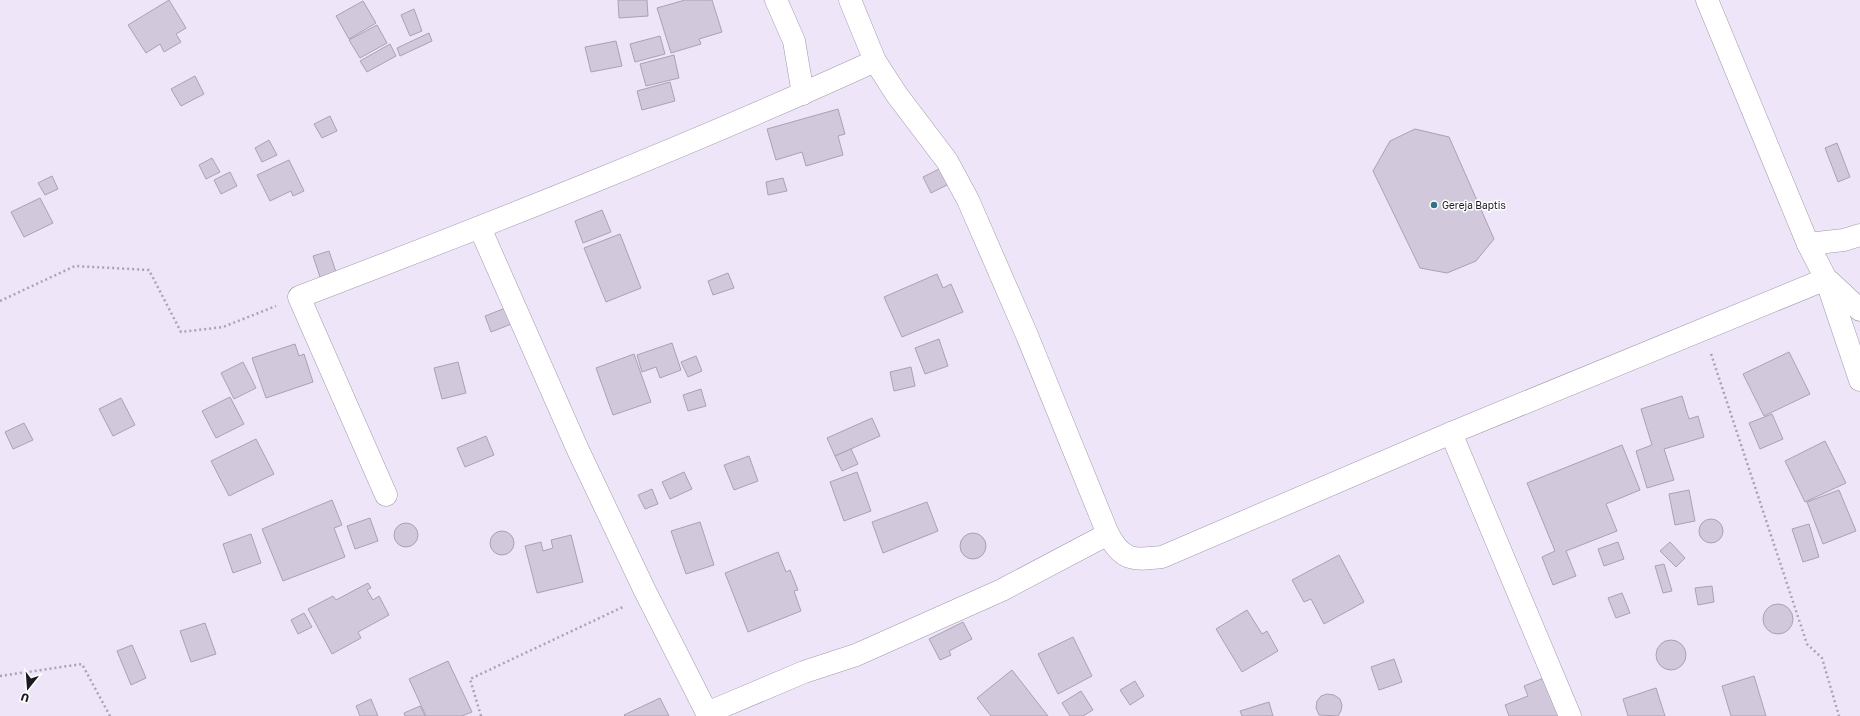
<svg xmlns="http://www.w3.org/2000/svg" width="1860" height="716" viewBox="0 0 1860 716" font-family="'Golos Text',sans-serif">
<style>
.building{fill:#d1c9db;stroke:#aaa2b4}
.lines{fill:none;stroke-linecap:round;stroke-linejoin:round}
.minor-casing{stroke:#a199ab;stroke-width:23}
.path{stroke:#aaa3b2;stroke-width:2.5;stroke-dasharray:2 3;stroke-linecap:butt}
.minor{stroke:#fff;stroke-width:22}
.poi-dot{fill:#2f7283;stroke:#fff;stroke-width:1.5}
.labels{text-anchor:middle;dominant-baseline:central;stroke-width:3;stroke-linejoin:round;paint-order:stroke}
.poi-label{font-size:10px;fill:#1c1920;stroke:#fff;text-anchor:start}
</style>
<rect width="100%" height="100%" fill="#eee5f8"/>
<g class="building">
<path d="M169,0L186,28L176,34L181,42L164,52L160,44L146,53L128,25Z"/>
<path d="M618,0H647L648,16L619,18Z"/>
<path d="M685,0H712L722,32L699,39L701,44L671,53L657,8Z"/>
<path d="M363,1L376,23L349,39L336,16Z"/>
<path d="M414,9L422,31L410,36L401,15Z"/>
<path d="M377,25L387,43L360,58L349,40Z"/>
<path d="M429,33L432,41L400,56L397,48Z"/>
<path d="M660,36L665,54L635,62L630,44Z"/>
<path d="M616,41L622,66L591,72L585,47Z"/>
<path d="M390,44L396,56L367,72L360,61Z"/>
<path d="M674,55L679,78L646,86L640,64Z"/>
<path d="M195,76L204,94L181,106L171,89Z"/>
<path d="M670,82L675,101L642,110L637,91Z"/>
<path d="M838,109L845,134L838,136L843,155L806,166L802,152L776,160L767,129Z"/>
<path d="M330,116L337,131L322,138L314,124Z"/>
<path d="M1415,129L1449,137L1494,239L1476,261L1447,273L1420,268L1373,171L1390,141Z"/>
<path d="M269,140L277,155L262,162L255,148Z"/>
<path d="M1837,143L1850,177L1838,182L1825,148Z"/>
<path d="M212,158L220,172L206,179L199,165Z"/>
<path d="M289,160L304,191L293,196L291,191L270,201L257,175Z"/>
<path d="M941,168L949,184L931,193L923,177Z"/>
<path d="M230,172L237,186L221,194L214,180Z"/>
<path d="M52,176L58,189L45,195L38,183Z"/>
<path d="M783,178L787,191L768,195L766,182Z"/>
<path d="M40,198L53,223L24,237L11,212Z"/>
<path d="M602,210L611,232L583,243L575,221Z"/>
<path d="M620,234L641,288L606,302L584,248Z"/>
<path d="M329,251L336,272L320,277L313,256Z"/>
<path d="M728,273L734,288L713,295L708,281Z"/>
<path d="M937,274L943,288L951,284L963,312L902,337L884,297Z"/>
<path d="M508,307L514,323L491,332L485,316Z"/>
<path d="M939,339L948,366L925,374L915,348Z"/>
<path d="M672,343L681,370L660,378L656,367L642,372L637,355Z"/>
<path d="M295,344L299,356L304,354L313,382L266,398L252,358Z"/>
<path d="M1789,352L1810,394L1764,416L1743,374Z"/>
<path d="M634,354L651,402L613,415L596,368Z"/>
<path d="M696,356L702,371L688,377L681,362Z"/>
<path d="M243,362L256,388L234,399L221,373Z"/>
<path d="M458,362L466,393L442,399L434,368Z"/>
<path d="M911,367L915,386L894,391L890,372Z"/>
<path d="M701,389L706,406L688,411L683,395Z"/>
<path d="M1682,396L1689,419L1698,416L1704,437L1664,449L1674,480L1647,488L1636,451L1652,445L1641,409Z"/>
<path d="M230,397L244,424L216,438L202,411Z"/>
<path d="M121,398L135,425L113,436L99,409Z"/>
<path d="M1772,414L1783,439L1760,449L1749,423Z"/>
<path d="M872,418L880,436L835,456L827,438Z"/>
<path d="M24,423L33,440L13,449L5,432Z"/>
<path d="M486,436L494,455L465,467L457,448Z"/>
<path d="M256,439L274,474L229,496L211,461Z"/>
<path d="M1825,441L1846,483L1805,502L1785,461Z"/>
<path d="M1622,445L1640,490L1606,504L1617,531L1566,551L1576,576L1553,585L1542,557L1555,551L1527,483Z"/>
<path d="M851,449L858,464L842,471L835,456Z"/>
<path d="M749,456L758,481L734,490L724,465Z"/>
<path d="M684,472L692,489L670,499L662,482Z"/>
<path d="M857,472L871,511L844,521L830,482Z"/>
<path d="M652,489L658,504L645,509L638,495Z"/>
<path d="M1689,490L1695,521L1675,525L1669,494Z"/>
<path d="M1839,490L1856,531L1823,544L1807,502Z"/>
<path d="M332,500L342,525L334,528L345,557L283,581L262,529Z"/>
<path d="M927,502L938,531L883,553L872,522Z"/>
<path d="M370,518L378,541L355,549L347,526Z"/>
<circle cx="1711" cy="531" r="12"/>
<path d="M700,522L714,565L686,574L671,531Z"/>
<circle cx="406" cy="535" r="12"/>
<path d="M1809,524L1819,557L1803,562L1792,529Z"/>
<circle cx="502" cy="543" r="12"/>
<circle cx="973" cy="546" r="13"/>
<path d="M251,534L261,563L233,573L223,544Z"/>
<path d="M571,535L583,582L537,593L525,546L541,542L543,551L553,548L551,540Z"/>
<path d="M1618,542L1624,559L1604,566L1598,549Z"/>
<path d="M1670,542L1685,558L1676,567L1660,551Z"/>
<path d="M778,552L786,572L790,570L798,590L794,591L801,611L748,632L725,573Z"/>
<path d="M1339,555L1364,602L1324,624L1311,599L1304,602L1292,580Z"/>
<path d="M1664,564L1672,591L1663,593L1655,566Z"/>
<path d="M368,583L371,588L367,590L373,600L379,596L389,615L358,632L361,638L332,654L308,609L333,596L336,600Z"/>
<path d="M1712,586L1714,602L1698,605L1695,588Z"/>
<path d="M1622,593L1630,613L1616,618L1608,598Z"/>
<circle cx="1778" cy="619" r="15"/>
<path d="M1247,610L1262,634L1267,631L1278,651L1242,672L1216,629Z"/>
<path d="M304,613L312,627L298,634L291,620Z"/>
<path d="M963,622L972,639L949,651L951,655L940,660L929,639Z"/>
<path d="M205,623L216,654L191,662L180,631Z"/>
<path d="M1073,637L1092,676L1058,694L1038,654Z"/>
<circle cx="1671" cy="655" r="15"/>
<path d="M132,645L146,678L131,685L117,651Z"/>
<path d="M1394,659L1402,682L1379,690L1371,667Z"/>
<path d="M448,661L472,712L462,716H426L409,679Z"/>
<path d="M1012,670L1048,716H991L977,698Z"/>
<path d="M1551,675L1567,716H1509L1505,705L1528,696L1524,686Z"/>
<path d="M1754,676L1766,716H1731L1722,686Z"/>
<path d="M1135,681L1144,696L1130,705L1120,690Z"/>
<path d="M1656,688L1665,716H1628L1623,699Z"/>
<path d="M1081,691L1093,710L1083,716H1070L1062,703Z"/>
<path d="M1327,694L1334,695L1340,699L1342,705L1341,711L1338,716L1319,715L1316,708L1317,701L1321,696Z"/>
<path d="M660,698L669,716H625L624,715Z"/>
<path d="M371,699L378,716H360L356,706Z"/>
<path d="M1269,702L1273,716H1242L1240,711Z"/>
<path d="M420,706L425,716H405L404,713Z"/>
</g>
<g class="lines">
<defs>
<g id="minor">
<path d="M776,0L794,41L803,94"/>
<path d="M850,0L875,61L897,95L947,161L968,200L1026,333L1108,534C1123,562 1134,560 1162,557L1451,433L1826,279"/>
<path d="M1707,0L1808,244L1826,279L1860,380"/>
<path d="M480,228L578,450L645,591L707,713L804,672L856,655L1002,590L1108,534"/>
<path d="M1808,244L1844,240L1860,235"/>
<path d="M1829,281L1860,310"/>
<path d="M1451,433L1570,716"/>
<path d="M386,495L299,297C493,223 686,147 875,61"/>
</g>
</defs>
<use href="#minor" class="minor-casing"/>
<g class="path">
<path d="M0,301L75,266L149,270L181,332L223,327L276,306"/>
<path d="M1711,354L1807,644L1822,658L1839,716"/>
<path d="M0,676L82,664L110,716"/>
<path d="M481,716L470,679L625,606"/>
</g>
<use href="#minor" class="minor"/>
</g>
<circle class="poi-dot" cx="1434" cy="205" r="4"/>
<g class="labels">
<g class="poi-label">
<text x="1442" y="205">Gereja Baptis</text>
</g>
</g>
<g transform="translate(28 688) rotate(197)" stroke="#ffffff" stroke-width="3" paint-order="stroke">
<path d="M0-3L7 15L0 10L-7 15Z" fill="#1c1920"/>
<text y="-6" font-size="11" font-weight="bold" text-anchor="middle" fill="#1c1920">U</text>
</g>
</svg>
